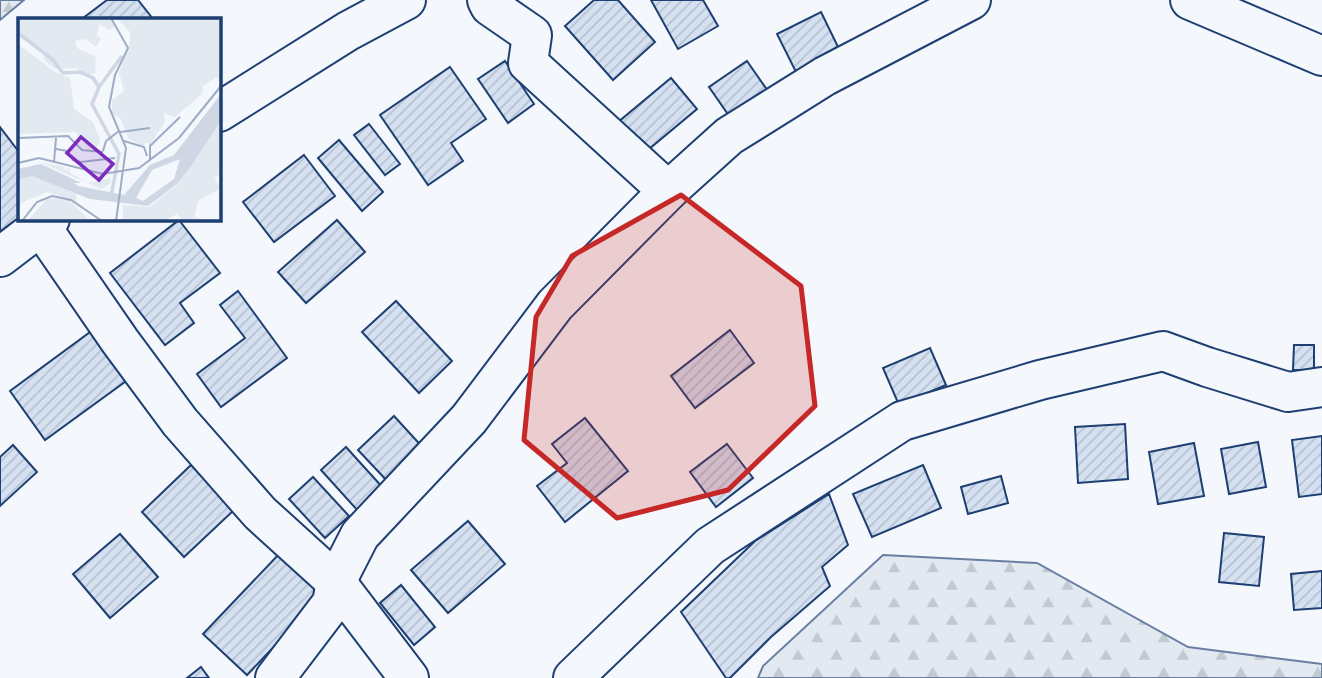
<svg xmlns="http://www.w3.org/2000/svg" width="1322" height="678" viewBox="0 0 1322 678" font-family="Karla,sans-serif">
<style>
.forest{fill:url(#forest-firs);stroke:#687fa3;stroke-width:2}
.building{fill:url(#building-hatch);stroke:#1d3f73;stroke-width:2}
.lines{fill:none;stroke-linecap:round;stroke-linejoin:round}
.minor-casing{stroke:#1d3f73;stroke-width:42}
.major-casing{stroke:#1d3f73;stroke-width:42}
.minor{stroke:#f4f7fb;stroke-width:38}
.major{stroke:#f4f7fb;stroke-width:38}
.marked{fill:#c62828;fill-opacity:0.2;stroke:#c62828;stroke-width:5;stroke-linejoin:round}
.inset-river{fill:none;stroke:#cfd7e4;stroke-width:3.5}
.inset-road{fill:none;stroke:#9eadc5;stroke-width:2}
.view{fill:#7b2cbf;fill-opacity:0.15;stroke:#7b2cbf;stroke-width:3.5}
.inset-edge{fill:none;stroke:#1d3f73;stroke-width:3.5}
</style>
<defs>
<pattern id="forest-firs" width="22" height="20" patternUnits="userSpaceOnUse" patternTransform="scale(1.75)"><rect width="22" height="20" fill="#e3e9f0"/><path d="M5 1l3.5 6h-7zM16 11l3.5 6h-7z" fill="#c2c9d1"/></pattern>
<pattern id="building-hatch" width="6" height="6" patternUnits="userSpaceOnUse" patternTransform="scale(1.75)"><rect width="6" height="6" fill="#d5e0f0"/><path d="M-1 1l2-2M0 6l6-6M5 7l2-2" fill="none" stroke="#b6c1d1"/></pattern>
</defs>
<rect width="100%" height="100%" fill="#f4f7fb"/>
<g class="forest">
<path d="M0,0H24L0,20Z"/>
<path d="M883,555L1037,563L1188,647L1322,664V678H758L763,666Z"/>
</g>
<g class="building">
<path d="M107,0H138L153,19H85L83,18Z"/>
<path d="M594,0H618L655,42L613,80L565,26Z"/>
<path d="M651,0H703L718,26L678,49Z"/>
<path d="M821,12L840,51L796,72L777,34Z"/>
<path d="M505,61L534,104L508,123L478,79Z"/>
<path d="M747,61L770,94L732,120L709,87Z"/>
<path d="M450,67L486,119L451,143L463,161L428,185L380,115Z"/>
<path d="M671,78L697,109L643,154L617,123Z"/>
<path d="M369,124L400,164L385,175L354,135Z"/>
<path d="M0,127L19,152V219L0,246Z"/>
<path d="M339,140L383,192L362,211L318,158Z"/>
<path d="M304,155L335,196L274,242L243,202Z"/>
<path d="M179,220L220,273L180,303L194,323L165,345L110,273Z"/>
<path d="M337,220L365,252L306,303L278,272Z"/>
<path d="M238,291L287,358L221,407L197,374L245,338L220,305Z"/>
<path d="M396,301L452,361L419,393L362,332Z"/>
<path d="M97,327L133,376L45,440L10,391Z"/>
<path d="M730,330L754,363L695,408L671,376Z"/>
<path d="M1294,345H1314V370H1293Z"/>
<path d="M930,348L946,385L899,405L883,368Z"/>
<path d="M394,416L426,451L390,484L358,450Z"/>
<path d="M585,418L628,471L565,522L537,486L567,463L552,444Z"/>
<path d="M1125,424L1128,479L1078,483L1075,427Z"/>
<path d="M1322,436V494L1299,497L1292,440Z"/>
<path d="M1258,442L1266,487L1229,494L1221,449Z"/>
<path d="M1194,443L1204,496L1158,504L1149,452Z"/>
<path d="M727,444L753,478L716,507L690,472Z"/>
<path d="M13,445L37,472L0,506V457Z"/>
<path d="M346,447L384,489L359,512L321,470Z"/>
<path d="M191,465L234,510L184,557L142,512Z"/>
<path d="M923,465L941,508L872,537L853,494Z"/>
<path d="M1001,476L1008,503L968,514L961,487Z"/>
<path d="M313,477L349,516L325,538L289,499Z"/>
<path d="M829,494L848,545L822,567L830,586L771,637L730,678H726L681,612L755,541Z"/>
<path d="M468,521L505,564L448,613L411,570Z"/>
<path d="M1224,533L1264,537L1259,586L1219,582Z"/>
<path d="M120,534L158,577L110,618L73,574Z"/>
<path d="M281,552L325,593L247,675L203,634Z"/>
<path d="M1322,571V608L1294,610L1291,574Z"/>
<path d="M401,585L435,627L414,645L380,603Z"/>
<path d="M201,667L209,678H187Z"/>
</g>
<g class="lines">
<defs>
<g id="minor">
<path d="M487,0L490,6L532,35L528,63L668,191"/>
<path d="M1190,0L1322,56"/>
<path d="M40,225L120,341L180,422L260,513L336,582L409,678"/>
<path d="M275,678L332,603L336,582L360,535L469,419L555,305L668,191L729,136L825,76L971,0"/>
<path d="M573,678L710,546L902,421L1040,380L1163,351L1207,367L1288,392L1322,387"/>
</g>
<g id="major">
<path d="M219,112L348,31L406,0"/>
<path d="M0,257L50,219"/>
</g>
</defs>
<use href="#minor" class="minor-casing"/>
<use href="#major" class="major-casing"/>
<use href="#minor" class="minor"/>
<use href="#major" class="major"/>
</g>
<path class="marked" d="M681,195L801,286L815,406L728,490L617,518L524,440L536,317L572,256Z"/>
<g transform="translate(18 18)">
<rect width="203" height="203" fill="#f4f7fb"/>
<path d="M0,0H95L97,8L91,12L81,6L79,18L83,20L78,29L68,21L57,23L59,30L78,39L77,55L67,57L59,50L37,51L26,42V34L0,14ZM99,0H203V64L199,59L185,68L184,76L157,99L146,95L147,104L131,128L129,123L125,128L111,121L102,100L94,96V82L106,73L101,54L112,24V14ZM0,26L37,54L52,60L56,91L75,104L82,122L80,128L71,131L57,114L0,116ZM203,104V155L196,160L203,171L181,182L176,199L188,203H165L159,196L146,203H105V187L131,189L160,166ZM22,144L46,149L47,153L51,150L52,155L70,165L92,160L93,165L83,171ZM16,156L58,176L59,184L29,174L3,185L0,191V160ZM29,180L51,182L72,203H10Z" fill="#e3e9f0"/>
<path d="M203,76V103L173,148L160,165L130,188L72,181L14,158L0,161V151L23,146L63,165H56L60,168L106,177L132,147L156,137ZM162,141L156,161L125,183L118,180L134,152Z" fill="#cfd7e4" fill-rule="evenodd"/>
<path class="inset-river" d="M0,15L34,41L45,55L62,54L75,60L81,69M93,179L101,136L74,86L81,69L104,38"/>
<path class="inset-road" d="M93,0L110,30L97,57L91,89L108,130L98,203M102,114L132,110M0,120L50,118L64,132L85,134M106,123L126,129L129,138M38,131L49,133L55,142L63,144L97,140M85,133L88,123L101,113M132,142V128L162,99M36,144L38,120M0,145L21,140L85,156L121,150L161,120L203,68M4,203L19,184L34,178L53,182L84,203"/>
<path class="view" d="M63,119L95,146L81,162L49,135Z"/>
<rect width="203" height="203" class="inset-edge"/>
</g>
</svg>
